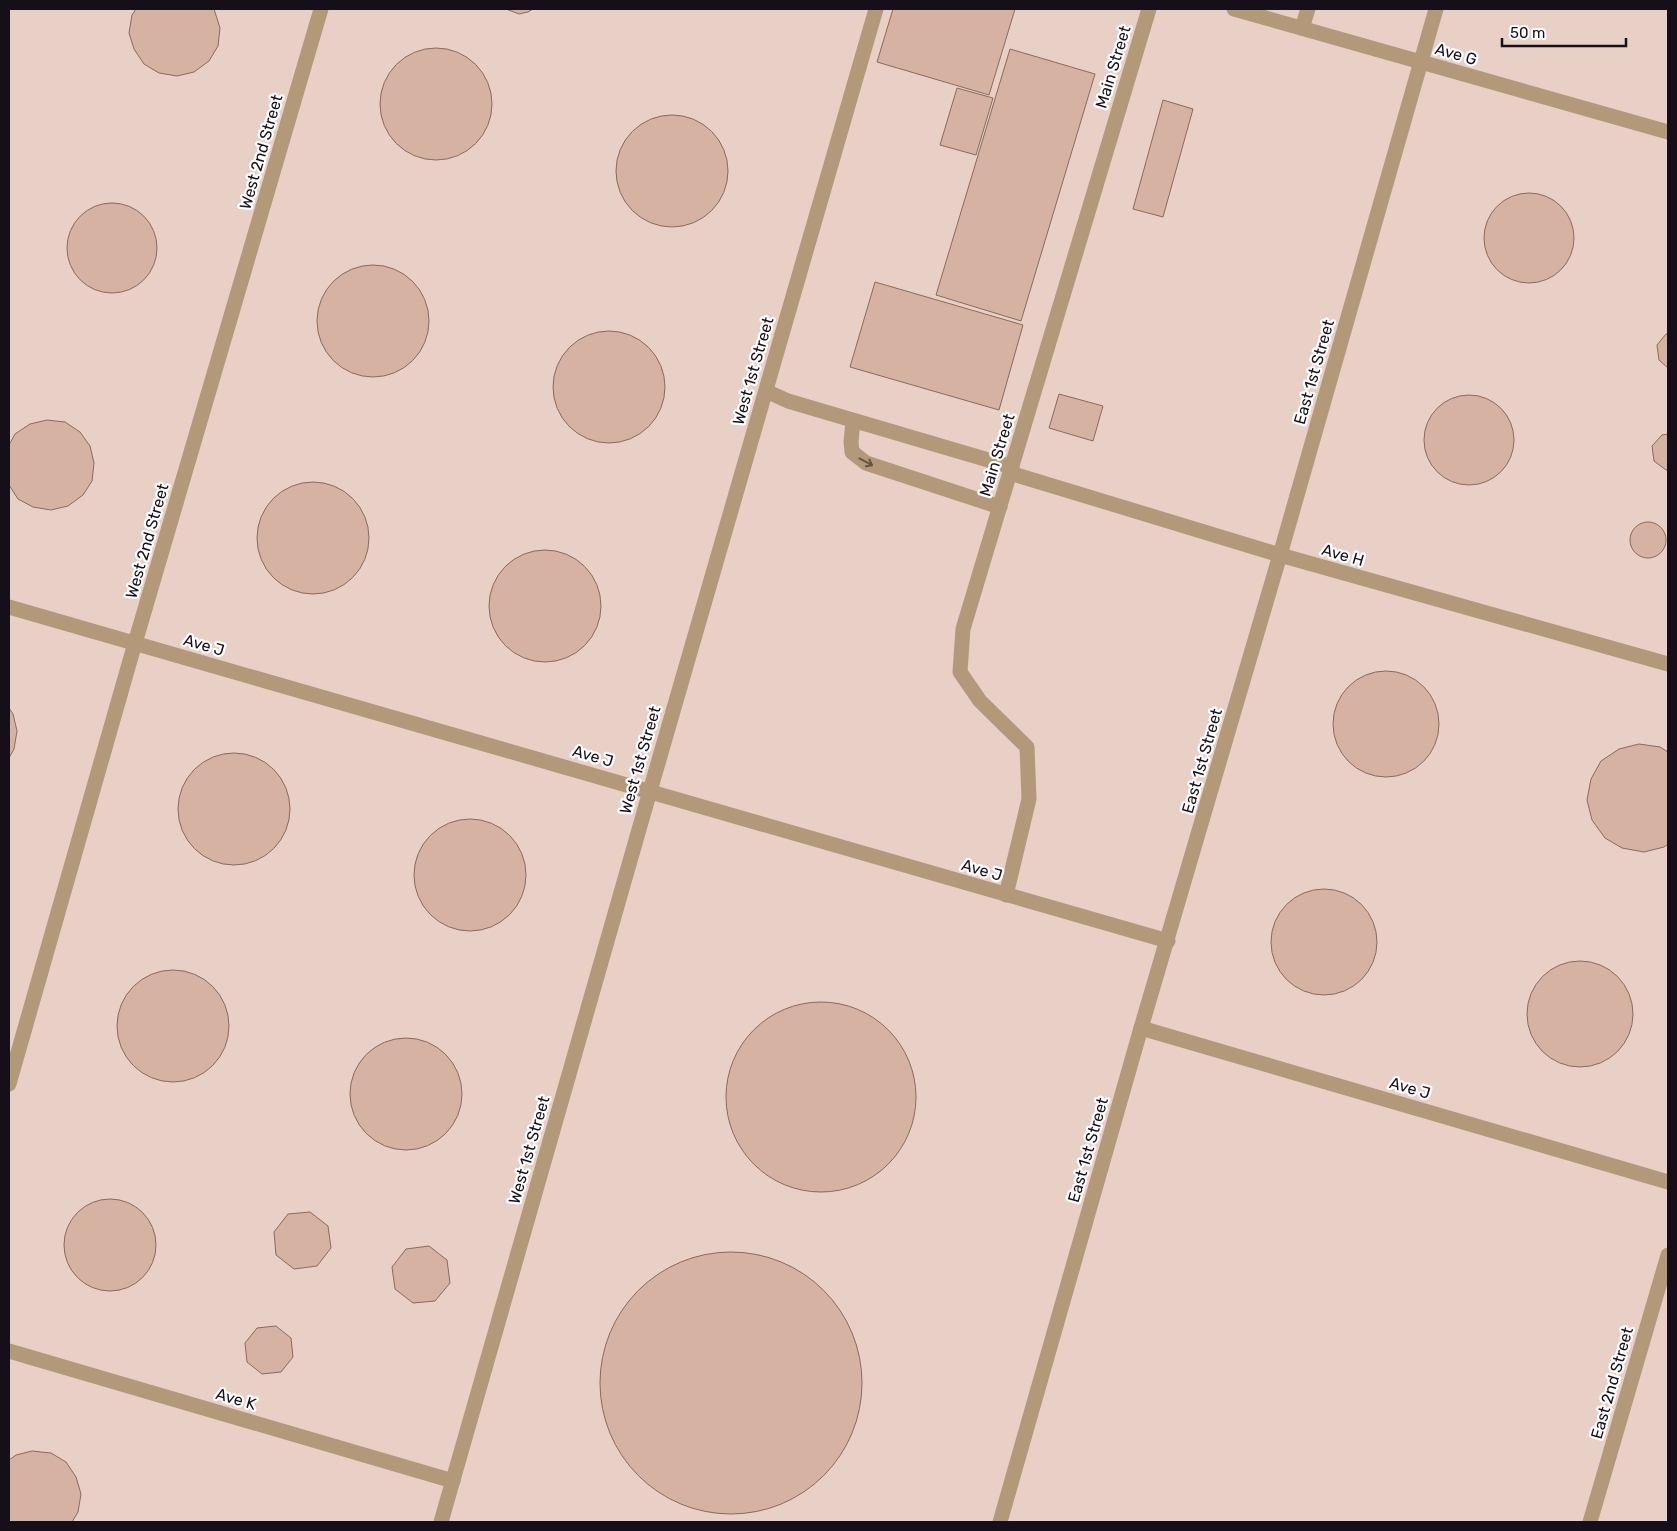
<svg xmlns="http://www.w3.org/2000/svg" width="1677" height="1531" viewBox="0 0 1677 1531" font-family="Rubik,sans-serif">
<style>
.industrial{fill:#e8d0c7}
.building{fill:#d6b2a3;stroke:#8a6a5c}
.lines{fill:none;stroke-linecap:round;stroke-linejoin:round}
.minor{stroke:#b3997a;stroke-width:15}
.oneway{stroke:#64544a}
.labels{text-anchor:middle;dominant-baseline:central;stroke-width:4.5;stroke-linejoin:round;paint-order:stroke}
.street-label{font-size:16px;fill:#160f1a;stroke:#fff}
</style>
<rect width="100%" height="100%" fill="#ead8f7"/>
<rect class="industrial" x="9" y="9" width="1659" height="1513"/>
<g class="building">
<path d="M136,9H214L220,28L218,46L209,61L194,72L177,76L159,73L144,64L134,49L129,33L132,15Z"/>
<path d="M506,9H533L528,12L519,14Z"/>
<path d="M893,9H1015L989,95L877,62Z"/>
<circle cx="436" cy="104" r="56"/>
<path d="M1010,49L1095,74L1021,321L936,295Z"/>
<path d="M957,88L993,98L976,155L940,145Z"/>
<path d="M1163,100L1193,109L1163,217L1133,209Z"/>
<circle cx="672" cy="171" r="56"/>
<circle cx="1529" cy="238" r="45"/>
<circle cx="112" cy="248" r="45"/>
<circle cx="373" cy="321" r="56"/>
<path d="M875,282L1023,325L999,410L850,367Z"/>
<circle cx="609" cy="387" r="56"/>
<path d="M1666,334H1668V368L1659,360L1657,345Z"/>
<path d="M1059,394L1103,406L1093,441L1049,428Z"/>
<circle cx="1469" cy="440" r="45"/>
<path d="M47,420L65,422L80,432L90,446L94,463L92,481L83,495L68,506L51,510L33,507L18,499L9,485V445L15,434L30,424Z"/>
<path d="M1668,434V470H1666L1654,461L1652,446L1662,435Z"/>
<circle cx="313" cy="538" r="56"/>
<circle cx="1648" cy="540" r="18"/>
<circle cx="545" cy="606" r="56"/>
<circle cx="1386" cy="724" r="53"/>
<path d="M9,708L13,714L17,731L14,749L9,758Z"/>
<path d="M1639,744L1660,747L1668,752V844L1664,847L1644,852L1622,848L1605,838L1592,820L1587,800L1591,779L1601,761L1619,749Z"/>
<circle cx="234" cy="809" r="56"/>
<circle cx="470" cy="875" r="56"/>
<circle cx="1324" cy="942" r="53"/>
<circle cx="1580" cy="1014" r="53"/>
<circle cx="173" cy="1026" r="56"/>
<circle cx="821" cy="1097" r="95"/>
<circle cx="406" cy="1094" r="56"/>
<circle cx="110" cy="1245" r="46"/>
<path d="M310,1212L328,1226L331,1248L317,1266L294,1269L276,1255L274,1232L288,1214Z"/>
<path d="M429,1246L447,1260L450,1283L435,1301L413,1303L395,1289L392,1267L406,1249Z"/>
<circle cx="731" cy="1383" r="131"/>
<path d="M276,1326L291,1338L293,1357L281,1372L262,1374L247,1362L245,1343L257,1328Z"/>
<path d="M32,1451L51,1453L66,1462L76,1477L81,1494L78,1512L72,1522H9V1460L16,1455Z"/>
</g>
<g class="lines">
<g class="minor">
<path d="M1234,9L1668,132"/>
<path d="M1302,28L1308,9"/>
<path d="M766,391L788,401L1012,467"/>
<path d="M853,421L851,442L852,452L866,463L1000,507"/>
<path d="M1010,473L1280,555L1668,664"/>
<path d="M9,607L1168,941"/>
<path d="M1006,895L1029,799L1027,747L980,701L960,672L963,629L1149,9"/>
<path d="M1141,1028L1668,1182"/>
<path d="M9,1084L135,643L321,9"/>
<path d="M9,1351L453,1481"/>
<path d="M441,1522L650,791L876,9"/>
<path d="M1000,1522L1141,1028L1280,555L1436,9"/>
<path d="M1590,1522L1668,1255"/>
</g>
</g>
<defs><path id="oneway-shaft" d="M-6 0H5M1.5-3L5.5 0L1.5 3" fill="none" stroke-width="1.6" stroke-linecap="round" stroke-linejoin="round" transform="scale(1.25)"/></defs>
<use class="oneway" href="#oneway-shaft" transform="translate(866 462) rotate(28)"/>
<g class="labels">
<g class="street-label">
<text transform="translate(1456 54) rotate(16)">Ave G</text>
<text transform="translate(1113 67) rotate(-73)">Main Street</text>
<text transform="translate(261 152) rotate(-74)">West 2nd Street</text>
<text transform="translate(753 371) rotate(-74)">West 1st Street</text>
<text transform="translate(1314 372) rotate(-74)">East 1st Street</text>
<text transform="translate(997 455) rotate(-73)">Main Street</text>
<text transform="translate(147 541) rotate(-74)">West 2nd Street</text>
<text transform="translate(1343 555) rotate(16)">Ave H</text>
<text transform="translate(204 645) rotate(16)">Ave J</text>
<text transform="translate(593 756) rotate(16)">Ave J</text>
<text transform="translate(640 760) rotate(-74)">West 1st Street</text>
<text transform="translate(1202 761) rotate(-74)">East 1st Street</text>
<text transform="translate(982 870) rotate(16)">Ave J</text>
<text transform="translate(1410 1088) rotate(16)">Ave J</text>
<text transform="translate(529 1150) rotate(-74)">West 1st Street</text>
<text transform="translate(1088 1150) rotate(-74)">East 1st Street</text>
<text transform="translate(1612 1383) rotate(-74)">East 2nd Street</text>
<text transform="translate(236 1399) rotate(16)">Ave K</text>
</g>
</g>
<rect width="1677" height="1531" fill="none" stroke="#160f1a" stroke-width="20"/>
<path d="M1502 38v8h124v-8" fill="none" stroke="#160f1a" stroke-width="2.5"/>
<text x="1510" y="38" font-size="15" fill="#160f1a" stroke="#ffffff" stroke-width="4" paint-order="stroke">50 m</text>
</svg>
